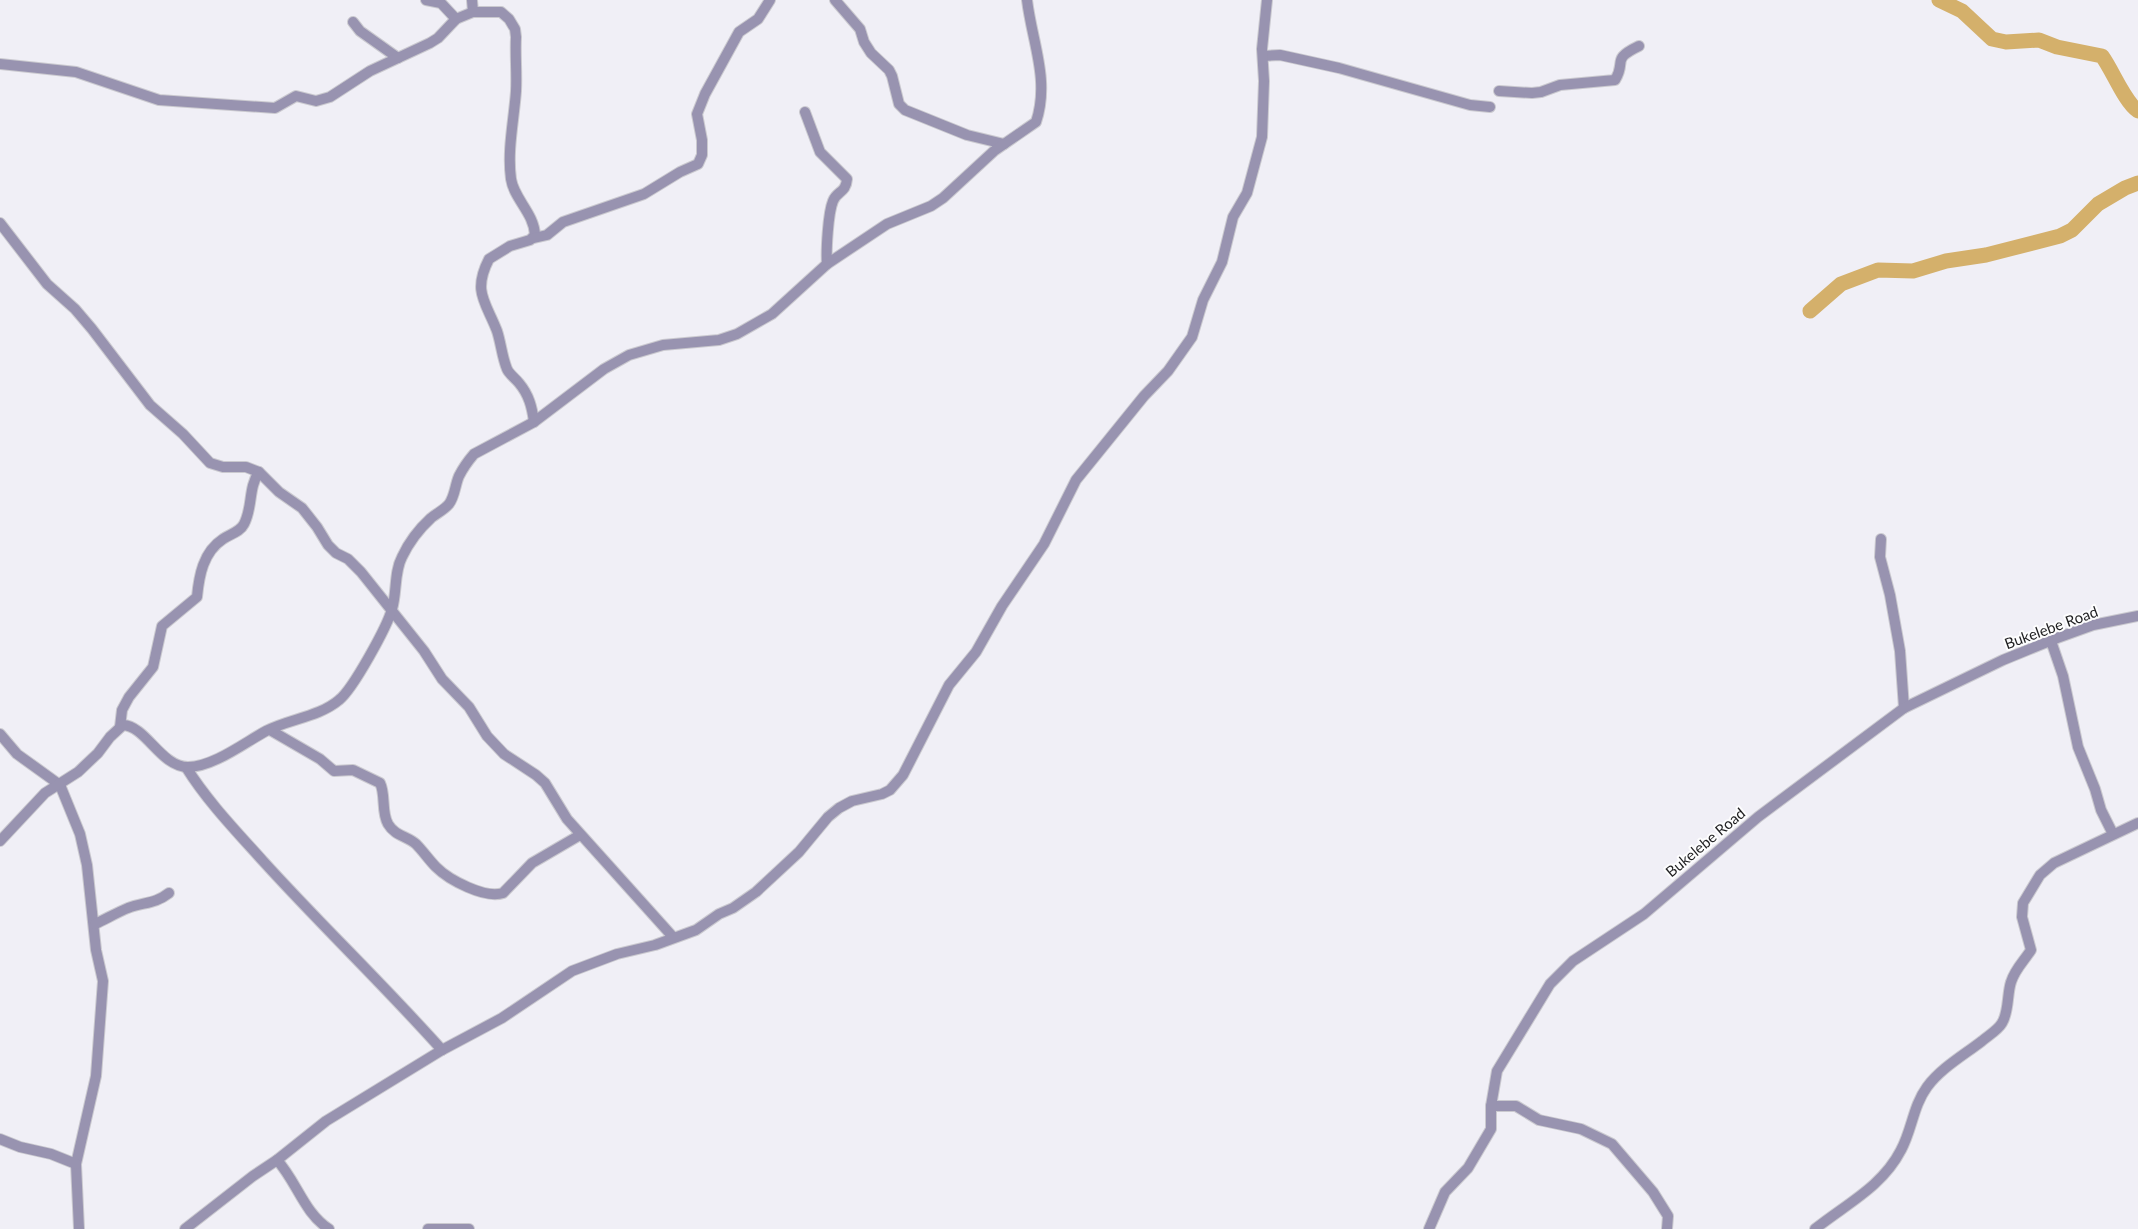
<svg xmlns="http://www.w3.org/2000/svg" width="2138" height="1229" viewBox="0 0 2138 1229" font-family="Lato,sans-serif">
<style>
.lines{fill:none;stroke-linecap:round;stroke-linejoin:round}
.river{stroke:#d4b06b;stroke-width:15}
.minor-casing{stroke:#cac9cf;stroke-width:12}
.minor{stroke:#9893b0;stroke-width:10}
.labels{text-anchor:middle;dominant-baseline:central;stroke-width:4;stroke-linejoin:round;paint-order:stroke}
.street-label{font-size:15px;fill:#1e1e20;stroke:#fdfdfe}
</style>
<rect width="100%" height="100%" fill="#f0eff6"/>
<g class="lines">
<g class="river">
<path d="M1939,0L1962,11L1992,39L2006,42L2039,40L2057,47L2102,56C2113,71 2124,101 2138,111"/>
<path d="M1810,311L1841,284L1878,270L1913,271L1946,261L1986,255L2060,236L2072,230L2098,204L2125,188L2138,183"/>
</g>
<defs>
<g id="minor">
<path d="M426,0L441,3L456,19"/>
<path d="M472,0L473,12"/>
<path d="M835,0L860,29L864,42L871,53L889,70L892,76L899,104L905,110L967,135L1004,144"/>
<path d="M353,22L360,31L398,58"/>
<path d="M1263,56L1280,55L1339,68L1470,105L1490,107"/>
<path d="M0,64L76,72L159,100L275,108L296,96L316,101L330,97L370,71L430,43L438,38L456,19L473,12H501L509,19L515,29L516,37C515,55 517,73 516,91C514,120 507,150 511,179C514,199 534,213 535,235L530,240L510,246L489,259C472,292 486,302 497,331C501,343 502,357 507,369C509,374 515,378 519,383C529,395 532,407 534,422"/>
<path d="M1499,91L1532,93L1541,92L1560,85L1615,80C1627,61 1610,60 1639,46"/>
<path d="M805,112L820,152L847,179C846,193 837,191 833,201C828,213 826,251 827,264"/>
<path d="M0,223L47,284L75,309L92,329L150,405L183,434L210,463L223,467H246L259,472L279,492L302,508L317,527L328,545L336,553L348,559L361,572L424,651L442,679L469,707L487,736L504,754L536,775L545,783L567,819L673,937"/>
<path d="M534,238L547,235L563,222L644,194L680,172L698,164L702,155V140L697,114L705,94L739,32L758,19L770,0"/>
<path d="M1881,539L1880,557L1890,595L1900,651L1904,708"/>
<path d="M2051,641L2063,676L2078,747L2095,789L2101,810L2113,834"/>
<path d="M120,727L122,710L129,697L153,667L162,626L197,597C199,576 203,552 223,539C230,534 240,532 244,524C253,507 248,488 259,472"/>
<path d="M270,730L320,759L334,771L353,770L380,783C386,795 381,812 388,824C395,836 407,836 416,844C423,851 429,860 436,867C449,880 485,899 503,893L532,863L580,835"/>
<path d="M0,734L17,754L60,785L80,834L87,865L96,950L103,981L96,1076L76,1164L79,1229"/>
<path d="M186,767C207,801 237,832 263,861C321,925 384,985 442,1050"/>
<path d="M0,841L45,793L78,772L98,753L110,737L123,725C146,726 161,767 188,767C213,767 244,743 266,731C289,719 319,717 339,700C353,689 387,627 392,609C397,593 394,572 402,557C409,542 419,529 431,518C437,513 444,510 449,504C455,496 455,485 459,476C463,468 468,461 474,454L534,422L604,369L629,355L663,345L719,340L737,334L772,314L827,264L887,224L931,206L943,198L994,151L1036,122C1050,80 1032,42 1027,0"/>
<path d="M95,924C106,919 116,913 128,908C144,902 155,904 169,893"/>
<path d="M1491,1106H1516L1539,1120L1581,1129L1612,1144L1653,1192L1668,1216L1667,1229"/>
<path d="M0,1139L20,1147L51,1154L76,1164"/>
<path d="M277,1160C297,1182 304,1213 329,1229"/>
<path d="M185,1229L253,1176L277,1160L326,1121L442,1050L502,1018L572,971L617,954L655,945L696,930L719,914L733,908L756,892L799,852L828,817L839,808L852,801L882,794L890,790L903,775L949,685L976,652L1002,606L1044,544L1076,480L1144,396L1168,371L1192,337L1203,300L1222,262L1233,217L1247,193L1262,137L1264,81L1262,49L1267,0"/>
<path d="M428,1229H469"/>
<path d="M1429,1229L1445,1192L1468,1168L1491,1129V1106L1497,1071L1550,984L1573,961L1644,914L1758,817L1904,708L2003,660L2057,638L2093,625L2138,616"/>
<path d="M1815,1229C1846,1204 1882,1187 1901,1150C1912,1130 1913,1106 1927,1087C1941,1068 1964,1055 1982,1041C1989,1035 1998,1030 2002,1023C2009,1012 2007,994 2011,982C2015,969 2024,961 2031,950L2022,917L2023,903L2040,875L2054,863L2138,823"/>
</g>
</defs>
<use href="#minor" class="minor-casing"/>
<use href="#minor" class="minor"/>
</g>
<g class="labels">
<g class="street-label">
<text transform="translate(2051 627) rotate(-20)">Bukelebe Road</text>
<text transform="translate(1705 842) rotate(-40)">Bukelebe Road</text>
</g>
</g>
</svg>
